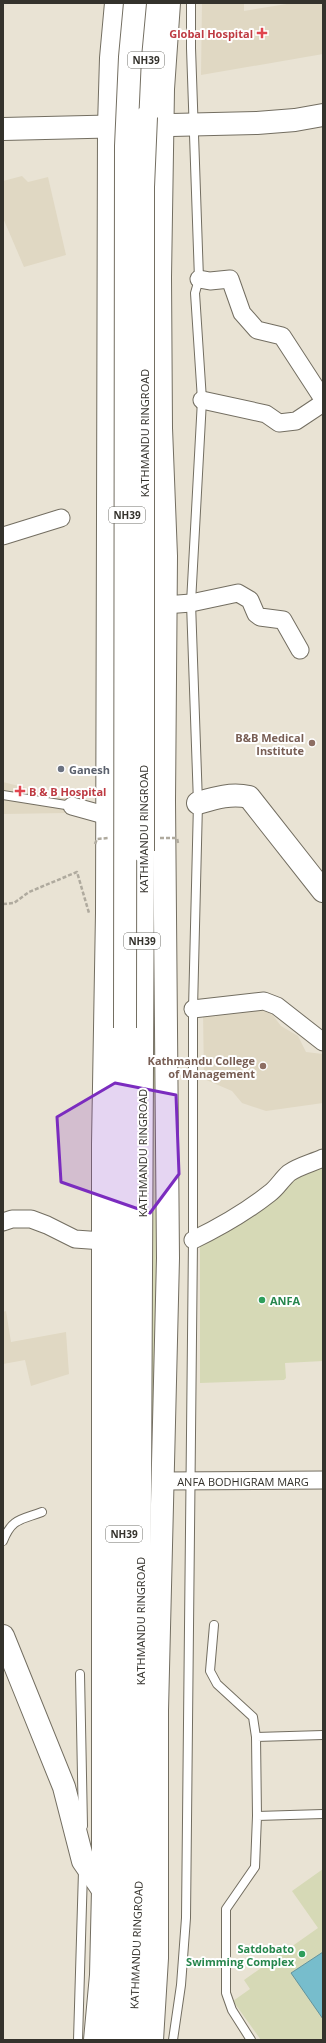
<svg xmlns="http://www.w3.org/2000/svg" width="326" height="2043" viewBox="0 0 326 2043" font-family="'Open Sans',sans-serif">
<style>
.built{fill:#e0d8c3}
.green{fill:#d6d9b6}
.water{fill:#77bdcc;stroke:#63939c}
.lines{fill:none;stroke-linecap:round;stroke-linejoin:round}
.lane-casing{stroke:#736e61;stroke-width:10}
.street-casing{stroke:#736e61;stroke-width:19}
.secondary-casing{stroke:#736e61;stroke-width:24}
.primary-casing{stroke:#736e61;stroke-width:24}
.highway-casing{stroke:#736e61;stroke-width:24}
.path{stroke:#afaa9e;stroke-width:2.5;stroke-dasharray:4 2;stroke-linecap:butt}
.lane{stroke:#fff;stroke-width:8}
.street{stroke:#fff;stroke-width:17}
.secondary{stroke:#fff;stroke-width:22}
.primary{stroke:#fff;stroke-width:22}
.highway{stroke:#fff;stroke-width:22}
.highway-bridge-casing{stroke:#736e61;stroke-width:24;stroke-linecap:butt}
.path-bridge{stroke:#afaa9e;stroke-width:2.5;stroke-dasharray:4 2;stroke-linecap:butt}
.highway-bridge{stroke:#fff;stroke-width:22}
.marked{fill:#7b2cbf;fill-opacity:0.2;stroke:#7b2cbf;stroke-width:3;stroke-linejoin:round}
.health-dot{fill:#e0444e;stroke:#fff;stroke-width:1.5}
.education-dot{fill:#8d6e63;stroke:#fff;stroke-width:1.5}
.worship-dot{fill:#6b7280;stroke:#fff;stroke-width:1.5}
.leisure-dot{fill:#2e9e5b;stroke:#fff;stroke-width:1.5}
.labels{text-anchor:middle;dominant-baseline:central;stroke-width:4;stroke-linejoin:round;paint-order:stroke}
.shield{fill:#fff;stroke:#71706b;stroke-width:1}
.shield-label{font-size:10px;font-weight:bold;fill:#34322c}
.health-label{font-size:11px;font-weight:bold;fill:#be3a42;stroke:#fff;text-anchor:end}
.street-label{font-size:11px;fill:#34322c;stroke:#fff}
.education-label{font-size:11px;font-weight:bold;fill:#785e54;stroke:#fff;text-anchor:end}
.worship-label{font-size:11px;font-weight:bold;fill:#5b616d;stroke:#fff;text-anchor:start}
.leisure-label{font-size:11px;font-weight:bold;fill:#27864d;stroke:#fff;text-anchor:start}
</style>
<rect width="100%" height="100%" fill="#e9e3d4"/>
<g class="built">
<path d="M202,3H244V11L293,3H323V54L201,75Z"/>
<path d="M22,176L28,182L48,177L66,255L24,267L3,218V181Z"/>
<path d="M3,782L70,799L66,813L3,814Z"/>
<path d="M266,1006L281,1026L298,1036L306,1052L323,1054V1103L266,1111L242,1103L232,1091L204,1079L203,1011Z"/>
<path d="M6,1311L11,1342L66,1332L69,1374L31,1386L25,1360L3,1364V1312Z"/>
</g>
<g class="green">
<path d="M155,851L161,1140L149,1647L150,1007Z"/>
<path d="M323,1163V1361L285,1363L286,1378L284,1380L200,1383V1239L287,1180Z"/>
<path d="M323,1869V2040H261L233,2001L250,1989L244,1980L318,1928L292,1891Z"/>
</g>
<path class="water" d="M323,1952V2019L291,1973Z"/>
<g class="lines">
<defs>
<g id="lane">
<path d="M3,795L72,806"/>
<path d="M3,1541C12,1518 21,1520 42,1512"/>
<path d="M214,1625L210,1671L217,1684L253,1717L256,1737"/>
<path d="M80,1674L83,1826"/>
<path d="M257,1816L256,1737L323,1735"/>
<path d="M78,2040L83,1871"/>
<path d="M173,2040L181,1985L186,1918L193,1240V1009L198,803L191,603L202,400L195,293L199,279L191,48V3"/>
<path d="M251,2040L232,2010L226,1993V1909L255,1867L257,1816L323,1814"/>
</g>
<g id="street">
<path d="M199,279L210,281L230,279L242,313L257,330L282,336L323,399"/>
<path d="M202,400L266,414L279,423L296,421L323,403"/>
<path d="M3,536L61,518"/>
<path d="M165,605L191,603L238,593L250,600L256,614L260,617L283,620L300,650"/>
<path d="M72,806L108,816"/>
<path d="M193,1009L264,1001L277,1006L323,1042"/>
<path d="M3,1222L12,1219H31L47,1225L75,1239L103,1241"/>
<path d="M193,1240C220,1227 246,1212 270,1193C277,1188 282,1179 289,1173C299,1166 312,1163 323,1158"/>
<path d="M163,1481L323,1480"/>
</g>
<g id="secondary">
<path d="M3,129L257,123L295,120L323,115"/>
<path d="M198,803C215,798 231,793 249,797L323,891"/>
<path d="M3,1636L64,1787L83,1861L103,1890"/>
</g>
<g id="primary">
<path d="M95,2040L101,1975L103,1890V1144L107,913L109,126L111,58L116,3"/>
<path d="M152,2040L157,1958V1710L168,1258L164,801L166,556L161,428L160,277L163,89L169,3"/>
</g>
<g id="highway">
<path d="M146,117V62L151,3"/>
<path d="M116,2040L121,1903L125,1028"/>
<path d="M131,2040L137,1963L138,1908L143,851"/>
</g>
</defs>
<use href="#lane" class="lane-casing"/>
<use href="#street" class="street-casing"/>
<use href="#secondary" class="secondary-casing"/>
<use href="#primary" class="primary-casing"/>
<use href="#highway" class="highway-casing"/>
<path class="path" d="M3,904L14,903L29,892L77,872L89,913"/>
<use href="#lane" class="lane"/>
<use href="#street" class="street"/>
<use href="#secondary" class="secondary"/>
<use href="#primary" class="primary"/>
<use href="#highway" class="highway"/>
<defs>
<g id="highway-bridge">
<path d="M143,851V187L146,117"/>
<path d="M125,1028L126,146L130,57L135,3"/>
</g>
</defs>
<use href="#highway-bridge" class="highway-bridge-casing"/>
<g class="path-bridge">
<path d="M160,838H177L178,843"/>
<path d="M95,844L97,839L109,838"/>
</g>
<use href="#highway-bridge" class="highway-bridge"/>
</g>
<path class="marked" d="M115,1083L176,1095L179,1174L150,1213L61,1182L57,1117Z"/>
<g class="health-dot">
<path d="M260 27h4v4h4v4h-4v4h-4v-4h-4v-4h4z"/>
<path d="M18 785h4v4h4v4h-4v4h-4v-4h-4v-4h4z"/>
</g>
<g class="education-dot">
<circle cx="312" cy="743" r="4"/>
<circle cx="263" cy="1066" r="4"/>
</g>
<circle class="worship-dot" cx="61" cy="769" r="4"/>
<g class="leisure-dot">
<circle cx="262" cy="1300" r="4"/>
<circle cx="302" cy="1954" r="4"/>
</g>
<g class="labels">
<g class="shield">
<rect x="128" y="52" width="36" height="16" rx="3"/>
<rect x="109" y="507" width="36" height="16" rx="3"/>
<rect x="124" y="933" width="36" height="16" rx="3"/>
<rect x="106" y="1526" width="36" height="16" rx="3"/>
</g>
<g class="shield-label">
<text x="146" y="60">NH39</text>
<text x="127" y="515">NH39</text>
<text x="142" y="941">NH39</text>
<text x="124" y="1534">NH39</text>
</g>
<g class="health-label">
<text x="253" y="33">Global Hospital</text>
<text x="29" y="791" text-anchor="start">B &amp; B Hospital</text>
</g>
<g class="street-label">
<text transform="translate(144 433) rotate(-90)">KATHMANDU RINGROAD</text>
<text transform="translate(143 829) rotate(-90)">KATHMANDU RINGROAD</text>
<text transform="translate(142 1153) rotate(-90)">KATHMANDU RINGROAD</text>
<text x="243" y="1481">ANFA BODHIGRAM MARG</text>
<text transform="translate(140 1621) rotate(-90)">KATHMANDU RINGROAD</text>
<text transform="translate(136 1945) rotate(-88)">KATHMANDU RINGROAD</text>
</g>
<g class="education-label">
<text x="304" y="737">B&amp;B Medical<tspan x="304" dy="13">Institute</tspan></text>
<text x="255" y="1060">Kathmandu College<tspan x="255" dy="13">of Management</tspan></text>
</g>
<g class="worship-label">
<text x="69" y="769">Ganesh</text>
</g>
<g class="leisure-label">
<text x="270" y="1300">ANFA</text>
<text x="294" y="1948" text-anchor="end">Satdobato<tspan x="294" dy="13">Swimming Complex</tspan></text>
</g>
</g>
<rect width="326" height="2043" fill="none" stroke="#34322c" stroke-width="8"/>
</svg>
